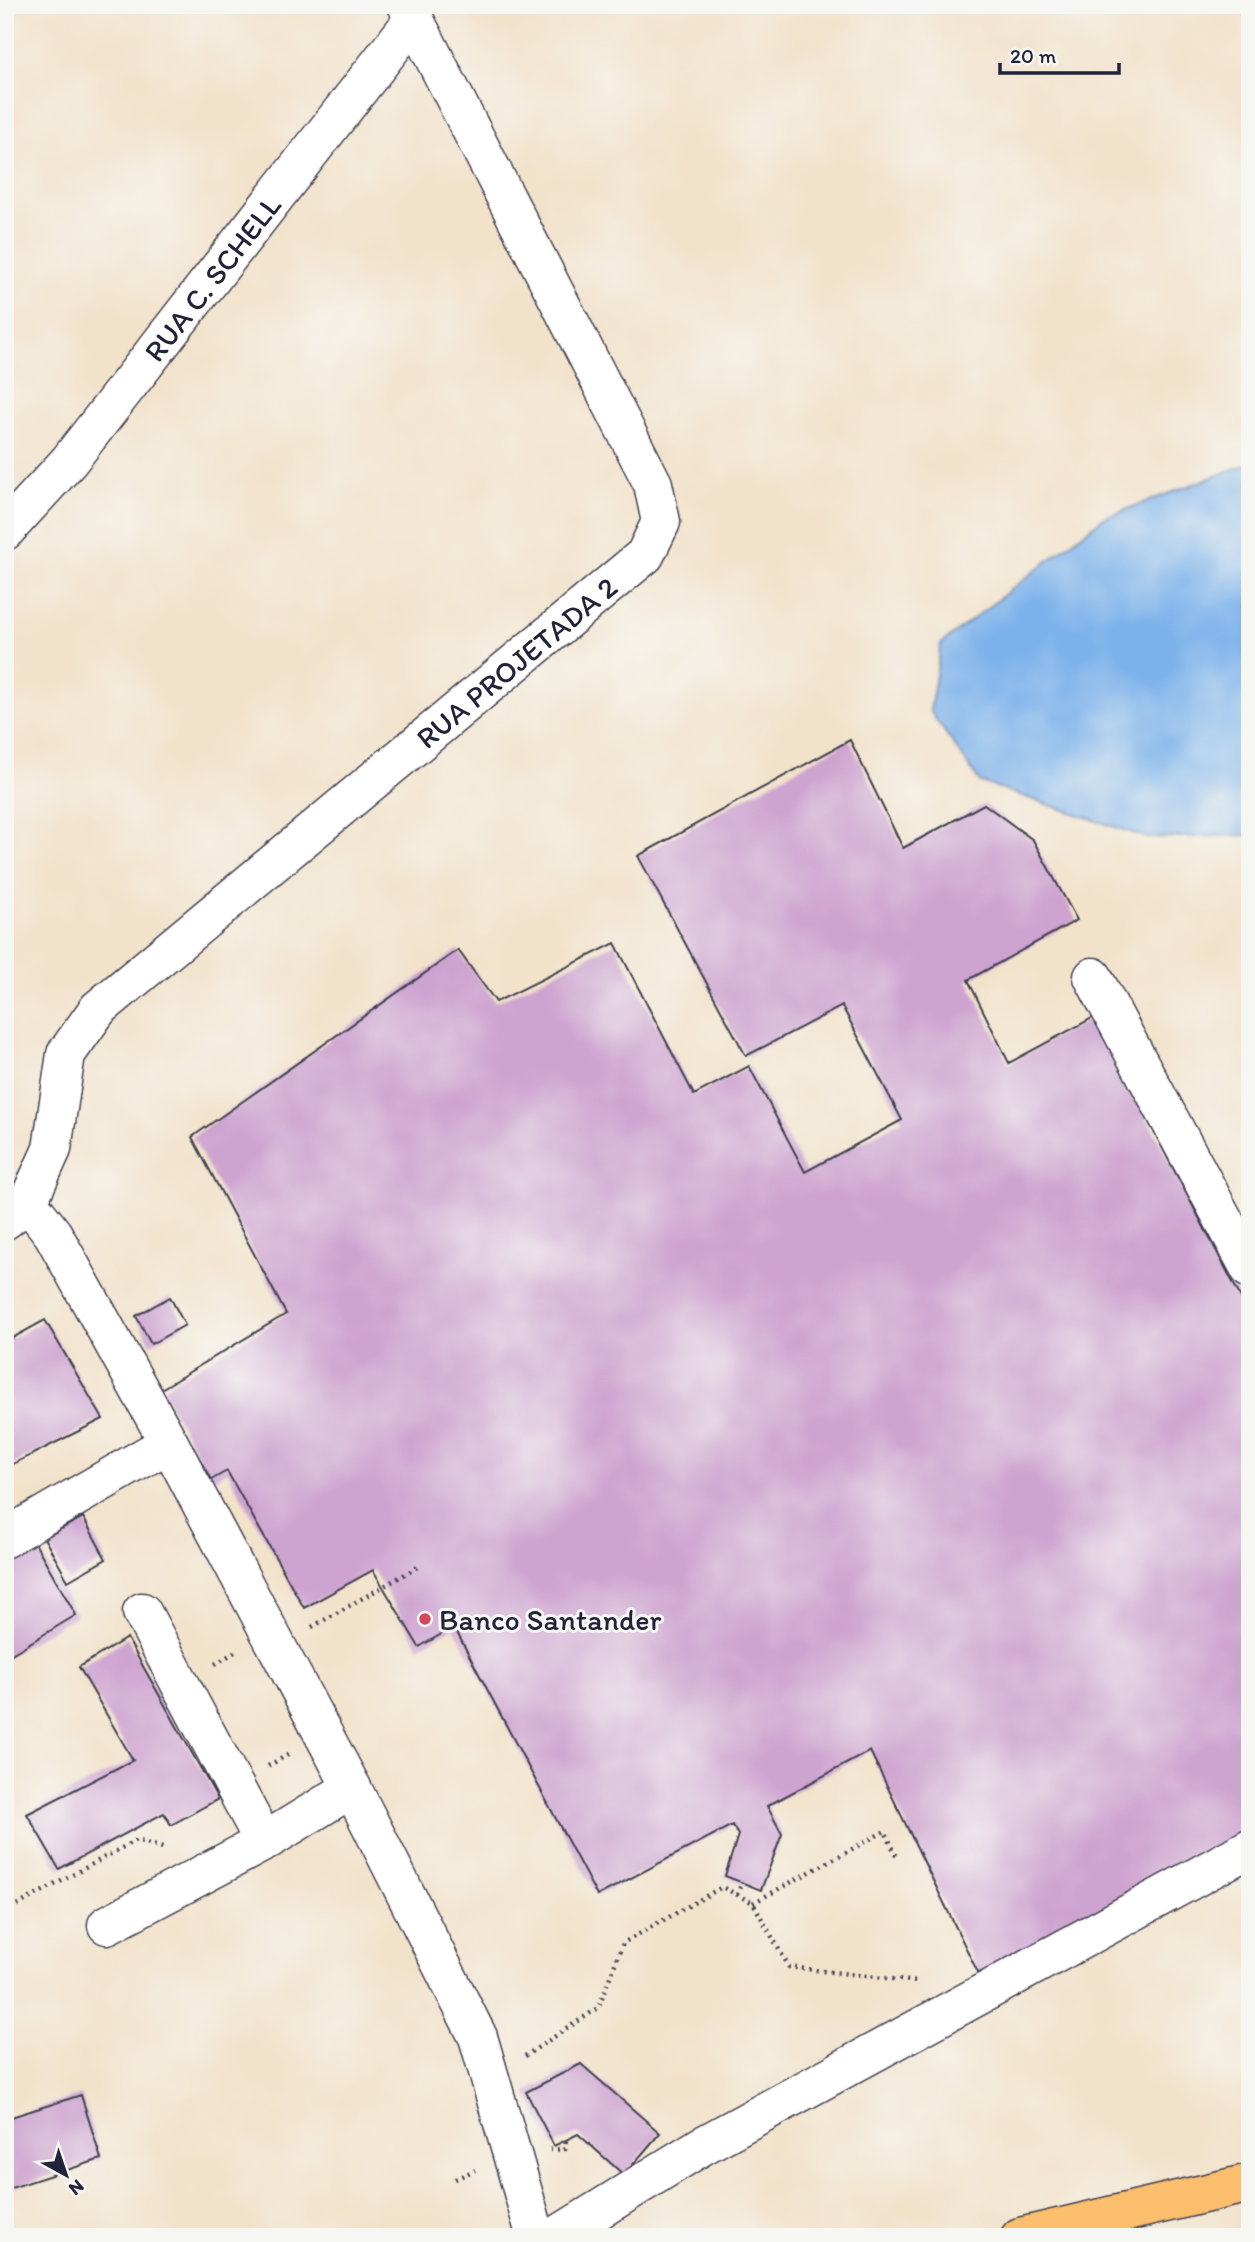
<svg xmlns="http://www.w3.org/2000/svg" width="1255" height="2242" viewBox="0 0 1255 2242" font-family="Itim,sans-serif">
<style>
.water{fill:#7db2eb;stroke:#506a93;stroke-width:2}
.building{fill:#cda3d0}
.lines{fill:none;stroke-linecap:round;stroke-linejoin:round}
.minor-casing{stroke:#413f50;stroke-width:41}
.major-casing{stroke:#413f50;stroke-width:41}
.path{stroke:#413f50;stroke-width:4.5;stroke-dasharray:2 5;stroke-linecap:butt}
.minor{stroke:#fff;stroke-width:38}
.major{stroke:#fabe6d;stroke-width:38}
.poi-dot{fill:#d1495b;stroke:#f6f6f2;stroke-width:2.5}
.labels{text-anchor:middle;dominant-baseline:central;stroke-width:6;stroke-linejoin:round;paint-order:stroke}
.street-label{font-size:30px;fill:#22223b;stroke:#f6f6f2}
.poi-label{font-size:30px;fill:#22223b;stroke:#f6f6f2;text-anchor:start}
</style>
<rect width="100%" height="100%" fill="#f6f6f2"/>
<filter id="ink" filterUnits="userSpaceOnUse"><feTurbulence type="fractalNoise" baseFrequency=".0143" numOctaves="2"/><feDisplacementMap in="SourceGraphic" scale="14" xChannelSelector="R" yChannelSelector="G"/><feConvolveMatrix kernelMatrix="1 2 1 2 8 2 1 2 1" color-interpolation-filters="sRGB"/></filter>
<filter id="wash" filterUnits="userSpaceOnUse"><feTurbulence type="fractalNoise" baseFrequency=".00686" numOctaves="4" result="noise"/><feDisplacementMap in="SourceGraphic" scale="28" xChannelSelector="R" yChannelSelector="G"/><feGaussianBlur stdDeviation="1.57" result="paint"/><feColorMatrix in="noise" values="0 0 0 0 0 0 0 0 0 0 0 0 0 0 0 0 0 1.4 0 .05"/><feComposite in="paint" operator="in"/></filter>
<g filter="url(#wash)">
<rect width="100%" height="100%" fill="#f2e2ca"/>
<path class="water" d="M1250,463V835L1148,838L980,782L930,711L941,644L1103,518Z"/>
<g id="blocks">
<g class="building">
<path d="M850,740L903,848L984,804L1033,840L1077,920L968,980L1009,1063L1094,1017L1250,1315V1832L980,1977L870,1751L767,1806L782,1834L761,1890L725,1876L738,1835L732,1825L597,1896L454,1627L419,1647L373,1570L304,1608L227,1471L211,1480L161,1389L286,1314L192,1137L458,950L496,1002L615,943L694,1095L749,1066L805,1172L902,1120L842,1006L746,1056L638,856Z"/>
<path d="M170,1297L185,1325L151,1344L136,1316Z"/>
<path d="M45,1320L103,1419L5,1468V1342Z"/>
<path d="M83,1517L106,1559L68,1581L44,1538Z"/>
<path d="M28,1531L76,1615L5,1658V1545Z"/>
<path d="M127,1638L218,1799L171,1825L164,1813L59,1869L27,1814L133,1760L79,1667Z"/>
<path d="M581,2064L660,2133L624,2175L578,2134L554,2146L526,2092Z"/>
<path d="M81,2095L101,2159L5,2190V2119Z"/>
</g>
</g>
</g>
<g filter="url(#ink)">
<use href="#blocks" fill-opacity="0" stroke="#413f50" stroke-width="2"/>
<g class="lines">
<defs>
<g id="minor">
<path id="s1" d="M5,531L69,461L414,19"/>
<path d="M1093,977L1250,1269"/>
<path d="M28,1202L53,1234L169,1443L352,1788L478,2037L536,2237"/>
<path id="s2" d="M5,1220L28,1202L52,1149L66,1054L98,1009L645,555L661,522L653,484L407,5"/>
<path d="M5,1538L169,1443"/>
<path d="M142,1612L264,1842"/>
<path d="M107,1925L264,1842L352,1788"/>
<path d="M555,2237L702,2146L1250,1848"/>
</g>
<path id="major" d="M1020,2237L1250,2183"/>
</defs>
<use href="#minor" class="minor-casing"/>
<use href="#major" class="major-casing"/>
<g class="path">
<path d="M312,1627L421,1565"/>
<path d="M215,1664L235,1652"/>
<path d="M268,1766L291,1753"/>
<path d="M737,1895L742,1882"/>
<path d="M753,1903L885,1831L897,1857"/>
<path d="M5,1912L136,1840L166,1849"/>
<path d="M525,2056L598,2008L623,1943L722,1887L753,1903L789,1967L918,1982"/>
<path d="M550,2150L565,2149L566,2140"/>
<path d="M455,2179L475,2170"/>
</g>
<use href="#minor" class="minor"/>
<use href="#major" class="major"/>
</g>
</g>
<circle class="poi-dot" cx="425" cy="1619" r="7"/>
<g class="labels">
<g class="street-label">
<text stroke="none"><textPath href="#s1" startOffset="327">RUA C. SCHELL</textPath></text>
<text stroke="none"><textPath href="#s2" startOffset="782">RUA PROJETADA 2</textPath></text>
</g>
<g class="poi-label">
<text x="439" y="1619">Banco Santander</text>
</g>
</g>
<rect width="1255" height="2242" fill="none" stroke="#f6f6f2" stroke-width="28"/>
<g transform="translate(66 2175) rotate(140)" stroke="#f6f6f2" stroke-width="5" paint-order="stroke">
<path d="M0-5L12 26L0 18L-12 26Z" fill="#22223b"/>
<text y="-10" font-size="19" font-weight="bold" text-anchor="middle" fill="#22223b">N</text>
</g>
<path d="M1000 63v10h119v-10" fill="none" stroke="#22223b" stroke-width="3.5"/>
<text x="1010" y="63" font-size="21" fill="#22223b" stroke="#f6f6f2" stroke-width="5" paint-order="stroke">20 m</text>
</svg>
